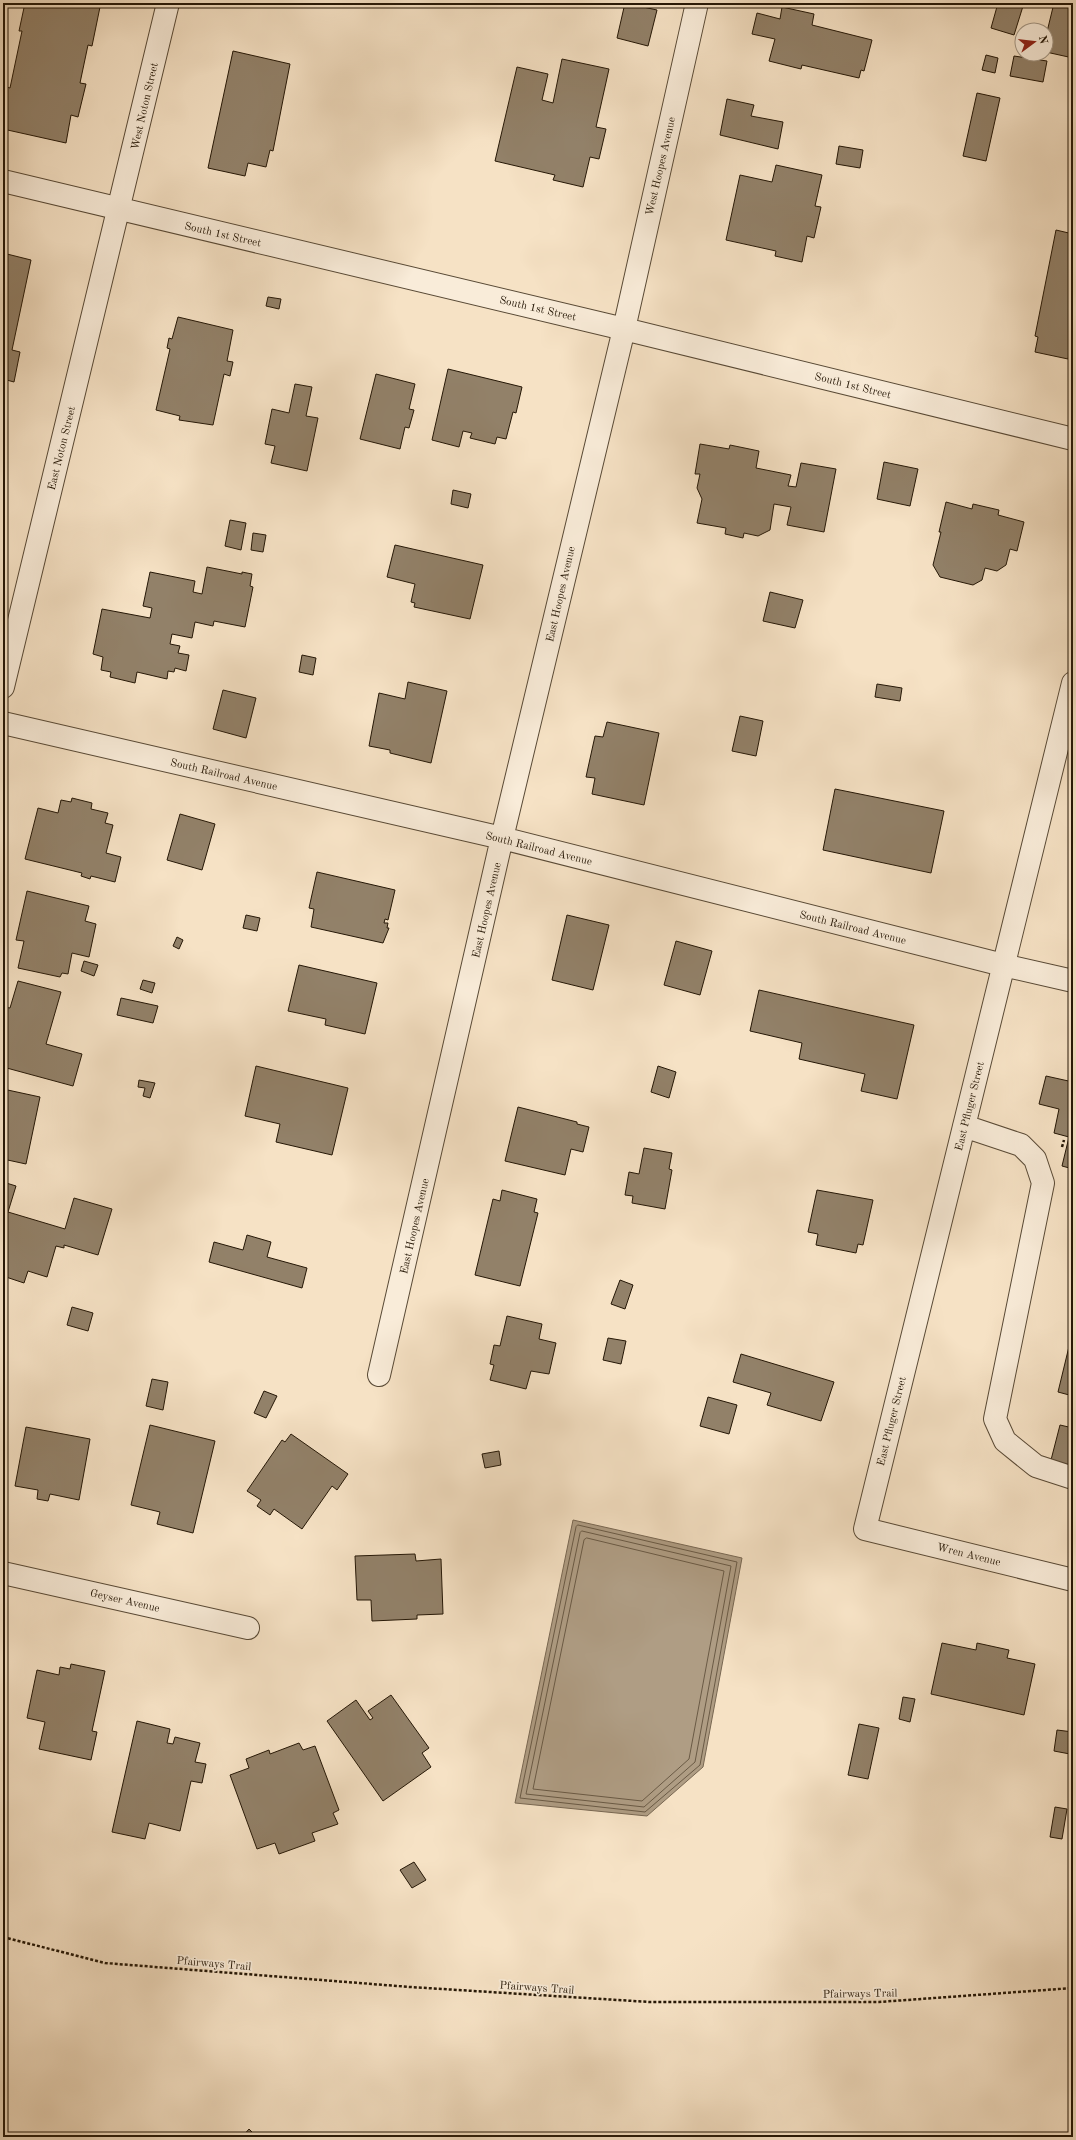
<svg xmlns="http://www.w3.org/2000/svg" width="1076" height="2140" font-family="'Old Standard TT',serif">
<rect width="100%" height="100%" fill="#f6e2c5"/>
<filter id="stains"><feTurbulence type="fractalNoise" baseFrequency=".005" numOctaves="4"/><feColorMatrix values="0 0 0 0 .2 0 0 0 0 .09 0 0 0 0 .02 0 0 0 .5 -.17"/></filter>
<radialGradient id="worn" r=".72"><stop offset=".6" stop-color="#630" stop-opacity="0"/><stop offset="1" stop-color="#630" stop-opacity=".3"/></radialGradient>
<path fill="#af9d84" stroke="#786752" d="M573,1520L742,1558L703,1767L647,1816L515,1803Z"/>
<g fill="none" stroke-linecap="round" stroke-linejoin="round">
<path stroke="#6a5a45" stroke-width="1" d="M578,1525L737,1562L700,1765L645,1812L520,1798L576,1527Z
M582,1531L731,1566L695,1762L644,1807L526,1794L580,1533Z
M587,1538L724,1571L689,1759L642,1801L533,1789L584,1540Z"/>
</g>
<path fill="#928169" stroke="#251706" d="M25,3H96V6L100,7L92,46L88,45L80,83L86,84L78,117L71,115L66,143L3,129V86L10,88L22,31H19Z
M625,3L657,10L648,46L617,38Z
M998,3H1024L1014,35L991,28Z
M1054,3H1073V58L1046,52V36Z
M782,7L814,14L812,25L872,40L864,71L861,70L859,78L802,65L801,69L769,61L775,39L752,34L757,13L780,19Z
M233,51L290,64L273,151L270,150L266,167L248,163L245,176L208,168Z
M986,55L998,58L995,73L982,70Z
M1014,56L1047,61L1043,82L1010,76Z
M562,59L609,69L596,127L606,129L599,159L590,157L583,187L553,180L555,175L495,161L517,67L548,74L542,100L553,103Z
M977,93L1000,98L986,161L963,156Z
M727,99L754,105L751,116L783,122L778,149L720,135Z
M839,146L863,150L860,168L836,164Z
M776,165L822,175L815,206L821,207L814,238L807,236L802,262L775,256L776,251L726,240L740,175L772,182Z
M1056,230L1073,234V346H1071L1068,359L1035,352L1038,337L1035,336Z
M3,252L7,253V254L31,260L12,350L20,352L14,382L3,379Z
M268,297L281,299L279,309L266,306Z
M178,317L233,330L227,361L233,362L230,376L224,374L213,425L179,420L180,416L156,410L170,349L167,348L169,338L172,339Z
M448,369L522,387L516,413L513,412L506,439L497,437L495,444L470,438L472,433L463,431L459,447L432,440Z
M376,374L415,384L409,409L414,410L409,428L405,427L400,449L360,439Z
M295,384L312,387L306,416L318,418L307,471L271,463L275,446L265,444L272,409L289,413Z
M700,444L729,449L730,445L759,451L756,468L791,475L788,486L796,487L801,463L836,469L824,532L787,525L791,507L774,504L770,530L758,536L744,533L743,538L725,534L726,528L697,523L702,499L697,488L700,474H695Z
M884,462L918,469L910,506L877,499Z
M453,490L471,494L468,508L451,504Z
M946,502L972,509L973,504L999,510L998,515L1024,522L1017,551L1010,549L1006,565L997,571L985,568L982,580L973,585L940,577L933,565L941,532H939Z
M230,520L246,523L241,550L225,546Z
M253,533L266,535L263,552L251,550Z
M395,545L483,565L470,619L414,607L415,603L411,602L415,584L387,577Z
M207,567L242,574V572L252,574L250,586L253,587L245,627L214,621L213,626L195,622L192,638L172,634L170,644L180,646L178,653L189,655L186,671L175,668L174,672L168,671L167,679L137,672L135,683L110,677L111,672L101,670L103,657L93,654L102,609L150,618L152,608L143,606L150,572L195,581L193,592L202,594Z
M770,592L803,600L795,628L763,621Z
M302,655L316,658L313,675L299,672Z
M408,682L447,691L431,763L390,753V750L369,746L379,693L405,699Z
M877,684L902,688L900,701L875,697Z
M223,690L256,698L246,738L213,729Z
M740,716L763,721L756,756L732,751Z
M607,722L659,733L644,805L592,794L595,778L586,777L595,736L603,737Z
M835,789L944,811L931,873L823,850Z
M72,798L92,803L91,809L108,813L105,823L113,825L106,853L121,857L115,882L91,876L90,879L81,876L82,873L25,859L38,808L58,813L61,800L71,802Z
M180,814L215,824L202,870L167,860Z
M317,872L395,890L388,920L385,919L384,923H388L387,928H389L383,943L311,927L314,909L309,908Z
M27,891L89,906L85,921L96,924L89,957L72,953L68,974L62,973L60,977L18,968L24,941L16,940Z
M246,915L260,918L257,931L243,928Z
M567,915L609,925L593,990L552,980Z
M177,937L183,940L179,949L173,946Z
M676,941L712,951L700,995L664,985Z
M84,961L98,965L94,976L81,971Z
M299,965L377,983L365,1034L325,1025L326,1019L288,1011Z
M143,980L155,983L152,993L140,989Z
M18,981L61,992L46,1044L82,1054L73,1086L3,1067V1007L10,1008Z
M759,990L914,1025L897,1099L861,1091L865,1074L799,1059L802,1043L750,1031Z
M121,998L158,1006L153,1023L117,1015Z
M256,1066L348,1088L332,1155L276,1142L280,1124L245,1116Z
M658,1066L676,1072L669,1098L651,1092Z
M1046,1076L1073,1082V1169L1062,1166L1069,1137L1054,1133L1059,1109L1039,1104Z
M139,1080L155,1083L150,1098L143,1096L145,1088L138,1087Z
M3,1089L40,1097L26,1164L3,1159Z
M518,1107L577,1122V1124L589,1127L583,1152L571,1149L565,1175L505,1161Z
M644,1148L672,1153L669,1169L672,1170L665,1209L632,1203L633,1196L625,1195L629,1172L639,1174Z
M3,1182L16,1186L8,1212L65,1229L74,1198L112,1209L98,1255L64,1245V1248L56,1246L47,1277L28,1271L24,1283L3,1276Z
M502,1190L537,1199L534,1212L538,1213L520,1286L475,1275L493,1199L500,1201Z
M817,1190L873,1200L863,1245L858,1244L856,1253L816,1245L818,1234L808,1232Z
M247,1235L271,1242L267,1257L307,1268L302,1288L209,1262L214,1242L243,1250Z
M620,1280L633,1285L625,1309L611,1304Z
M72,1307L93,1313L88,1331L67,1325Z
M507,1316L542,1324L539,1339L556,1343L549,1374L531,1371L526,1389L490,1380L494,1365L490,1364L494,1345L500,1346Z
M1073,1330V1396L1058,1392Z
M608,1338L626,1341L621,1364L603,1360Z
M741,1354L834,1382L821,1421L767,1405L771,1393L733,1382Z
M152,1379L168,1382L163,1410L146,1406Z
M264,1391L277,1396L266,1418L254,1413Z
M708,1397L737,1405L729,1434L700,1426Z
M150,1425L215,1441L193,1533L157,1524L160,1512L131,1505Z
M1060,1425L1073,1428V1466L1051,1460Z
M26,1427L90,1439L79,1500L50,1494L48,1501L37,1499L38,1490L15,1486Z
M291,1434L348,1474L337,1490L332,1486L302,1529L274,1509L270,1515L257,1506L261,1500L247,1491L282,1440L285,1442Z
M499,1451L501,1465L485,1468L482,1454Z
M415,1554L416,1561L441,1559L443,1614L417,1615V1619L372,1621L371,1600H357L355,1556Z
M942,1643L976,1650L977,1643L1009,1650L1007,1658L1035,1664L1024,1715L931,1694Z
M71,1664L105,1671L92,1731L97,1732L91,1760L39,1749L45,1722L27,1718L37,1670L59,1675L60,1667L70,1669Z
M391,1695L429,1748L422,1753L431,1767L383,1801L327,1721L356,1700L370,1720L373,1718L368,1711Z
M903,1697L915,1699L910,1722L899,1719Z
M137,1721L170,1729L167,1743L173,1744L175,1737L200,1743L195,1762L206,1764L202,1783L191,1781L180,1831L149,1823L145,1839L112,1832Z
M859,1724L879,1728L868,1779L848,1775Z
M1057,1730L1073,1732L1070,1754L1054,1751Z
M299,1743L303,1750L315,1746L339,1810L333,1813L338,1824L312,1833L315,1841L279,1854L275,1843L257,1849L230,1775L249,1768L246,1759L269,1750L270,1754Z
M1055,1807L1067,1809L1062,1839L1050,1837Z
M414,1862L426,1880L412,1888L400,1870Z
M249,2129L257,2137H242Z"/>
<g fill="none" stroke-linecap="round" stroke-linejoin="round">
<defs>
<path id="minor" d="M3,181L624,329L1073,439
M1073,683L865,1529L1073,1580
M3,687L168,3
M3,723L502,838L1003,965L1073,981
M964,1126L1021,1145L1035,1159L1043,1183L995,1419L1005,1441L1036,1466L1073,1478
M379,1375L502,838L624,329L697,3
M3,1573L248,1628"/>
</defs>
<use href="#minor" stroke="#594a36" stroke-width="24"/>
<path stroke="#251706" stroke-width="2.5" stroke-dasharray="3 2" stroke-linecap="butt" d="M1062,1147L1064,1140
M3,1937L105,1963L410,1987L650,2002H879L1073,1988"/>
<use href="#minor" stroke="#f9ecd9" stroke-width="22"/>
</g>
<g text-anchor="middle" stroke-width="3.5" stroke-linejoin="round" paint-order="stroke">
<g font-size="11" fill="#251706" stroke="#f9ecd9">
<text transform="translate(144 106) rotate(-77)" y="4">West Noton Street</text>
<text transform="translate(660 166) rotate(-77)" y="4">West Hoopes Avenue</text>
<text transform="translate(223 234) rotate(13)" y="4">South 1st Street</text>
<text transform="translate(538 308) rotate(13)" y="4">South 1st Street</text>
<text transform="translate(853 385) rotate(14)" y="4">South 1st Street</text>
<text transform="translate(61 448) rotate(-76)" y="4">East Noton Street</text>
<text transform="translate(560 594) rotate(-77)" y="4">East Hoopes Avenue</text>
<text transform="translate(224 774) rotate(13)" y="4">South Railroad Avenue</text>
<text transform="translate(539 848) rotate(14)" y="4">South Railroad Avenue</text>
<text transform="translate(486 910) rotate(-77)" y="4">East Hoopes Avenue</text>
<text transform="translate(853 927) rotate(14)" y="4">South Railroad Avenue</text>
<text transform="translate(969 1106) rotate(-76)" y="4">East Pfluger Street</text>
<text transform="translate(414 1226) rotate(-77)" y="4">East Hoopes Avenue</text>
<text transform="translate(891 1421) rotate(-76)" y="4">East Pfluger Street</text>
<text transform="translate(969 1554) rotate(14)" y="4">Wren Avenue</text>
<text transform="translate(125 1600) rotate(13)" y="4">Geyser Avenue</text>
<text transform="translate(214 1963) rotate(5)" y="4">Pfairways Trail</text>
<text transform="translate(537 1987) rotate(4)" y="4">Pfairways Trail</text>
<text transform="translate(860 1993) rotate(-1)" y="4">Pfairways Trail</text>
</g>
</g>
<rect width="1076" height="2140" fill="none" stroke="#f6e2c5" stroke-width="16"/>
<rect x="4" y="4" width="1068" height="2132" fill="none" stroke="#251706" stroke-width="2"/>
<rect x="8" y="8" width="1060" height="2124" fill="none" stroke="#251706"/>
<g transform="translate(1034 42) rotate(75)"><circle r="19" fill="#f9ecd9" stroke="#a49785"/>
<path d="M0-3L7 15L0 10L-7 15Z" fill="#8f2418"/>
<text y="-6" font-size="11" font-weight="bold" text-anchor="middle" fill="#251706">N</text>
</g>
<rect width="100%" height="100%" filter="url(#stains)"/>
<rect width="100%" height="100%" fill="url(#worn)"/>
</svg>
